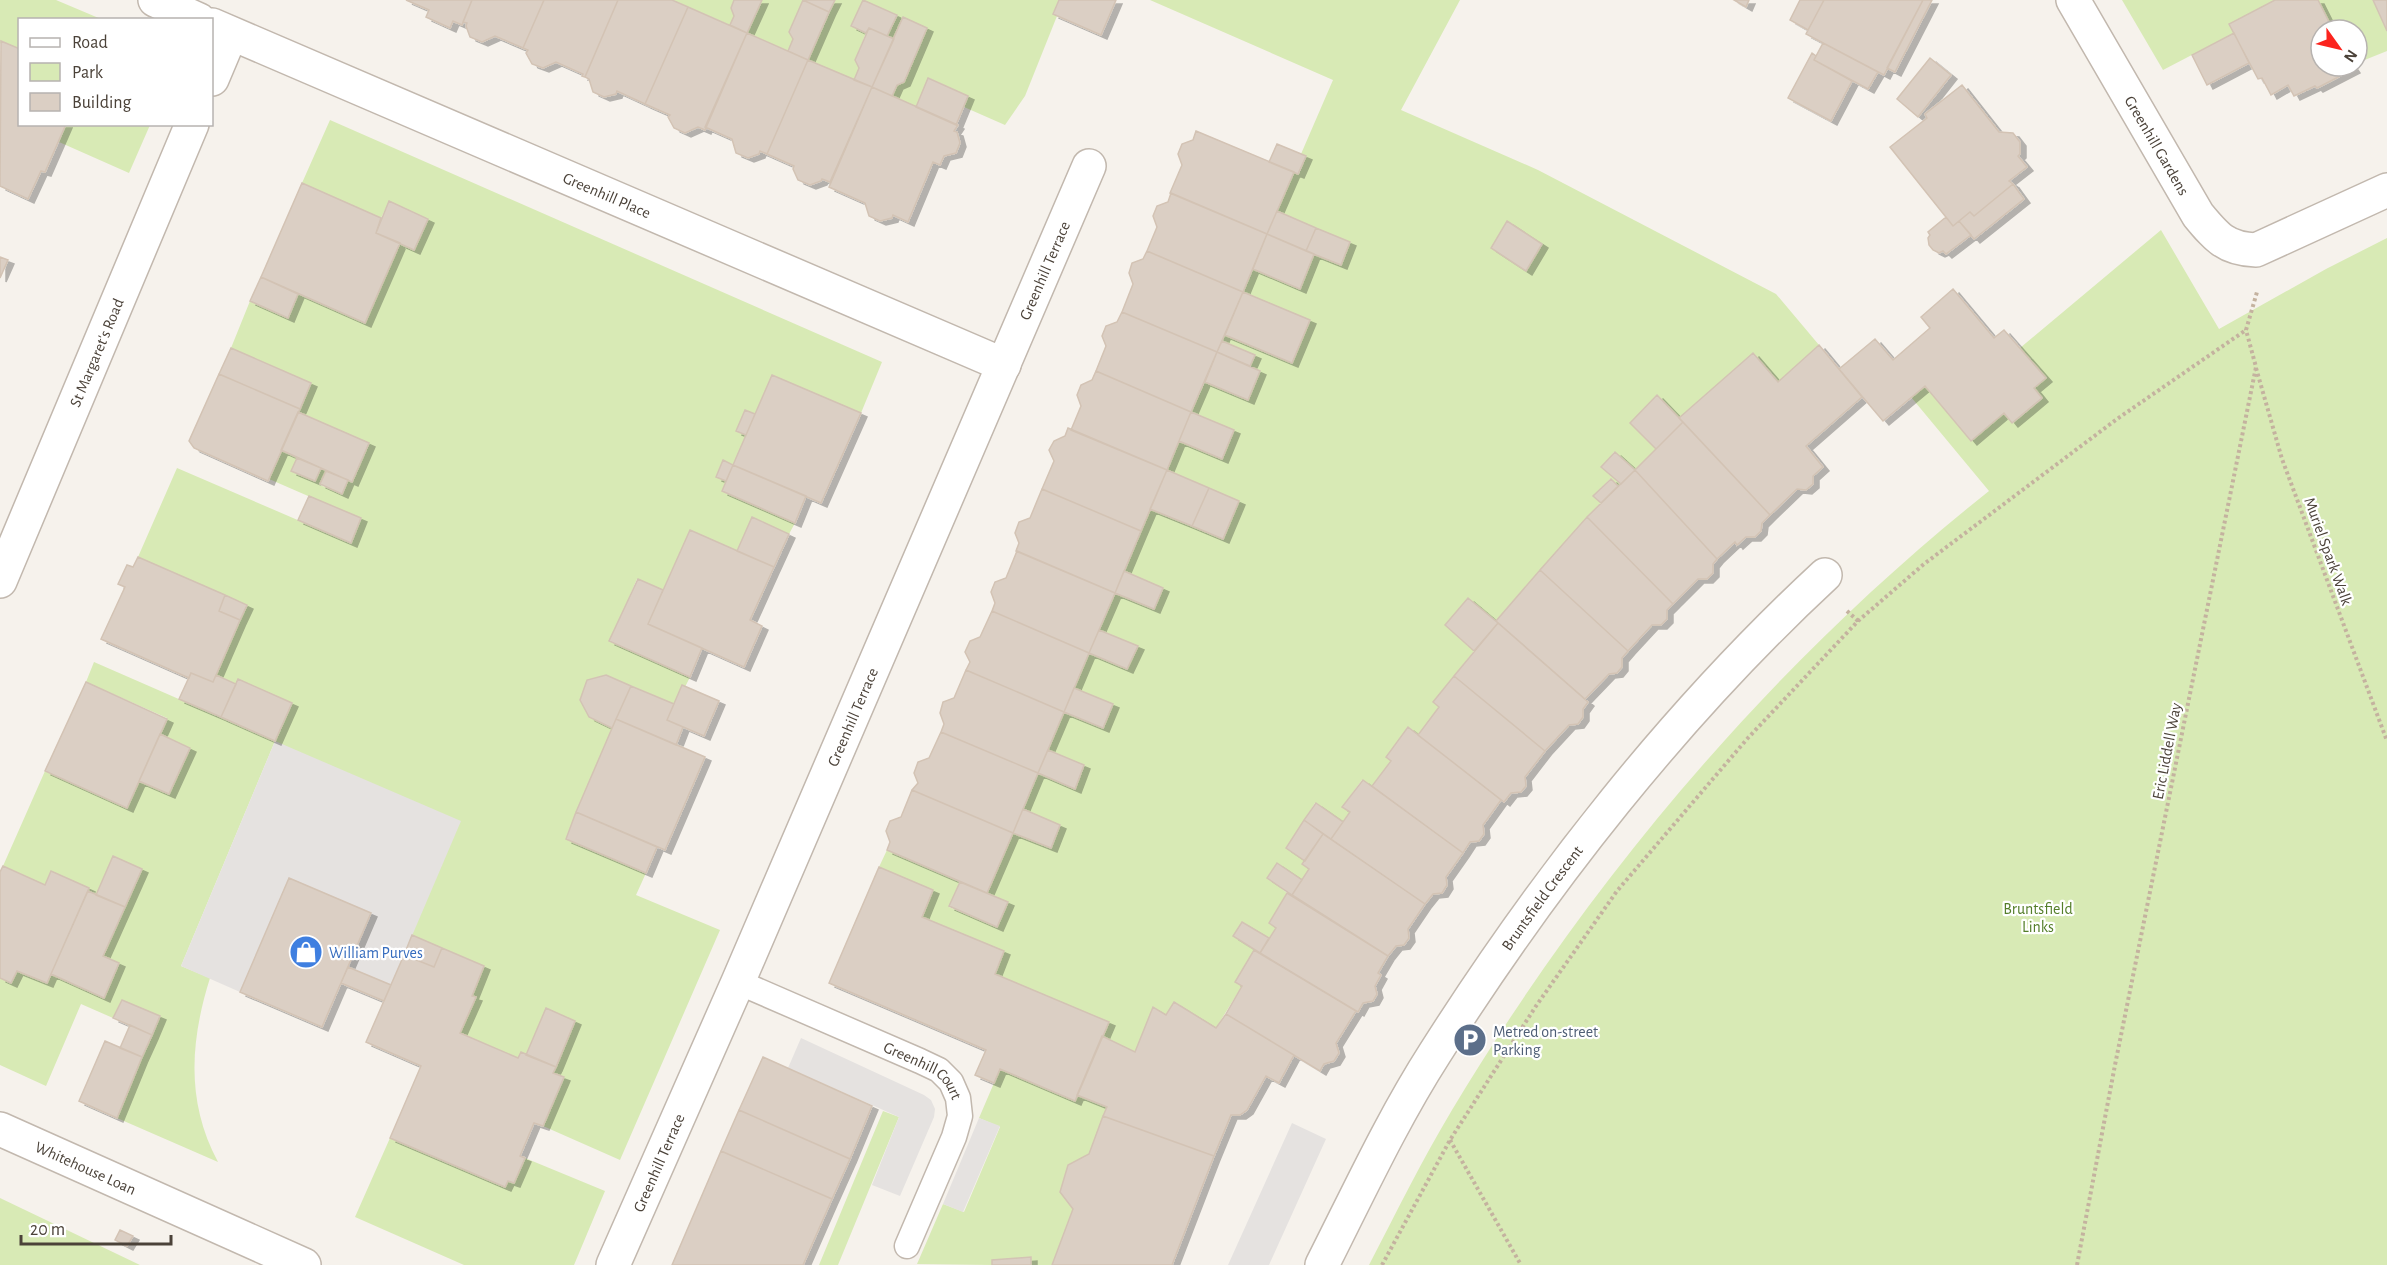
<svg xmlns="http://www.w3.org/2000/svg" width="2387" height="1265" font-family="'Alegreya Sans',sans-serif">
<defs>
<filter id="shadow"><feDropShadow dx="6" dy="4" stdDeviation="0" flood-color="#0004"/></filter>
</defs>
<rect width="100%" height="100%" fill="#f6f2ec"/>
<path fill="#d8eab5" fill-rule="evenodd" d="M0,0H56L101,19L20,20L19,49L2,41L0,44Z
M672,0H734L731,8L734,16L730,25Z
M762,0H803L789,32L793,39L788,51L747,33Z
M835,0H863L851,26L866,33L855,60L859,68L854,80L808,60Z
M863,0H1059L1053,13L1057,16L1025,96L1005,125L964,107L968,96L929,78L916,107L892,96L894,39L887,36L896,15Z
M1150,0H1460L1401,110L1538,170L1776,294L1819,345L1778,382L1679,418L1657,395L1630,423L1656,449L1635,470L1614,452L1602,467L1621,484L1618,486L1610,479L1593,496L1601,503L1496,621L1468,598L1445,625L1474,651L1433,702L1439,707L1418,735L1408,727L1386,757L1391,761L1372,786L1362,780L1342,807L1350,812L1343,822L1315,803L1286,848L1305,861L1303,865L1309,869L1302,880L1277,863L1268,878L1287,893L1269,923L1276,928L1269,938L1242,922L1233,936L1254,950L1235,982L1242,986L1216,1028L1175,1002L1166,1015L1153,1007L1135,1052L1102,1036L995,974L1004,951L922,917L933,890L879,867L887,850L960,882L949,907L997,927L1008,902L987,893L1013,833L1050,848L1060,826L1023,809L1038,773L1074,789L1084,766L1048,750L1064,712L1102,728L1112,705L1074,688L1089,653L1127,669L1137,647L1099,630L1115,593L1153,609L1163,588L1124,571L1150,509L1223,539L1239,501L1167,470L1179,441L1222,459L1234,430L1191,412L1205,382L1248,400L1260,371L1250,366L1254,355L1222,341L1225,335L1292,363L1310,321L1243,292L1253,269L1299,289L1314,254L1340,265L1350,243L1277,211L1294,172L1299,174L1306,156L1301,154L1333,80ZM1507,221L1541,244L1526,271L1492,248Z
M2122,0H2275L2234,33L2163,70Z
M2318,0H2373L2387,31V51L2357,63V30H2333Z
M330,120L882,362L861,413L772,375L755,414L745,410L737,431L746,435L733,465L723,461L716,477L726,481L722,491L795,523L789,534L752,518L737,551L690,530L663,590L637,579L610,641L690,677L685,687L682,686L674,704L606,675L587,680L580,700L589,717L612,728L566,839L646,873L636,895L720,930L620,1160L543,1126L564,1078L553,1073L575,1021L546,1008L526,1055L521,1052L518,1058L460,1033L475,998L472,996L484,966L412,935L275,741L181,966L210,978C190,1042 186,1102 218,1162L117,1118L159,1016L122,1000L113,1018L81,1004L46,1086L0,1065V978L11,983L17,971L46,983L51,974L104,998L119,964L103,956L142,869L113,856L96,895L88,891L89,888L51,871L45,885L3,866L45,771L127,808L139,781L169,794L190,749L160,734L167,718L86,682L94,662L275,741L292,704L238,680L236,684L216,675L247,605L138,557L177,468L351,543L361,519L269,479L281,450L297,458L292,471L315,481L321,468L326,471L320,485L342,494L348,480L298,412L311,383L231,348L250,301L288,318L298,294L365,323L400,243L414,249L428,219L389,202L381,218L302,183Z
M66,125V124L150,125L129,173L59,142Z
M2161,230L2219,329L2326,269L2387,238V1265H1369C1396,1213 1422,1160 1452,1110C1593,875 1775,661 1989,491L1911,397L1925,386L1971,441L2004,413L2013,423L2042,399L2034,388L2045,378L2020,348Z
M1000,1069L1075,1101L1077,1095L1107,1107L1089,1154L1068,1165L1060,1192L1073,1209L1052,1265H1031V1258L992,1260V1265L917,1264L943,1204L964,1212L1000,1127L979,1118Z
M883,1111L899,1117L838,1265H819Z
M390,1138L505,1187L508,1181L514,1183L525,1158L605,1191L574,1265H464L355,1217Z
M0,1198L140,1265H0Z"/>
<path fill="#e5e2e0" d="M275,741L461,821L391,985L348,967L371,913L289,878L240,992L181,966Z
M801,1038L924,1095L931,1100L935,1109L934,1117L900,1196L872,1185L899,1117L788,1068Z
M979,1118L1000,1126L963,1212L943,1204Z
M1292,1123L1326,1139L1269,1265H1228Z"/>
<path fill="#dbcfc4" stroke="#d3c3b4" stroke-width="1.5" filter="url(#shadow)" d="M406,0H472L462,25L453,21L450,28L426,17L429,10Z
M472,0H544L523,48L495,36L482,42L470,37L466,26L467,23L463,22Z
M544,0H618L585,77L582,76L583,74L556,62L543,68L532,64L526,53L528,50L523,48Z
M618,0H672L688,7L645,104L617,91L616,94L604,97L593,92L589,79L585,77Z
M734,0H762L747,33L730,25L734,16L731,8Z
M803,0L829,12L808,60L788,51L793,39L789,32Z
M803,0H835L829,12Z
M863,0L897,15L887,36L869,28L866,33L851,26Z
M1059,0H1116L1101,35L1053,14Z
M1734,0H1749L1746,7Z
M1800,0H1824L1808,30L1790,20Z
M1824,0H1923L1884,75L1806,34Z
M1923,0H1932L1895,72L1887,68Z
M2275,0H2318L2333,30H2321V66H2352L2354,69L2317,88L2315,86L2294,96L2288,85L2271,95L2262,78L2258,79L2229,24Z
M2373,0H2387V31Z
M688,7L747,33L705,130L698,127L685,133L674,128L668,117L670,115L645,104Z
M903,17L927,28L904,82L897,85L892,96L872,87Z
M869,28L894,39L872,87L854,80L859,68L855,60Z
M747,33L808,60L767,154L760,151L759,154L748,158L736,153L732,139L705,127Z
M2234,33L2249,63L2207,85L2192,55Z
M1,41L20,49V124H66L45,172L41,171L28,199L0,186Z
M1823,43L1878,72L1868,89L1814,60Z
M1812,53L1816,56L1814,60L1852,81L1831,121L1788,98Z
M1930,58L1951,75L1918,117L1897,99Z
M808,60L872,87L830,182L822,179L821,181L810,185L798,180L793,169L794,166L767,154Z
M928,78L968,96L956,125L916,107Z
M1962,85L1999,132L2013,133L2020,142V154L2018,156L2027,167L2009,181L2013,184L1974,216L1970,212L1953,226L1890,147L1927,118L1925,114Z
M872,87L958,125L954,131L957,132L960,143L956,153L944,156L940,165L933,162L908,222L893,215L892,218L880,221L869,216L865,203L829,187Z
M1196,131L1294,172L1267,234L1170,193L1182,165L1178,154L1182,144L1193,140Z
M1277,144L1306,156L1298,174L1269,162Z
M302,183L381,218L376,233L400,243L365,323L261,277Z
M2013,184L2024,199L1974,239L1959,221L1970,212L1974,216Z
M1171,193L1267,234L1243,292L1147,251L1157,227L1153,216L1157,206L1168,202Z
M389,201L428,219L414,250L376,233Z
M1277,211L1316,228L1306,251L1267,234Z
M1946,217L1953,226L1959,221L1971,235L1946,254L1943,251L1939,253L1933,250L1929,245L1928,238L1930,235L1928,232Z
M1507,221L1542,244L1526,271L1491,248Z
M1316,228L1350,242L1341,265L1306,251Z
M1267,234L1314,254L1300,289L1253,269Z
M1147,251L1243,292L1217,352L1122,312L1133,284L1129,273L1132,263L1143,259Z
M0,257L8,260L0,278Z
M261,277L298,294L288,318L250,301Z
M1953,289L1994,338L2004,330L2046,378L2034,388L2042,398L2012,423L2004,413L1971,441L1925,386L1883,421L1839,369L1875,339L1893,360L1930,328L1921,317Z
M1243,292L1310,320L1292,363L1225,335Z
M1122,312L1217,352L1191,412L1096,371L1106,346L1102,336L1106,326L1117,322Z
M1222,341L1255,355L1250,366L1217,352Z
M1819,345L1862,397L1806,446L1823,467L1813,476V484L1806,490L1797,489L1770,515L1679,418L1753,353L1778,382Z
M231,348L311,383L300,409L219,374Z
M1217,352L1260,371L1248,400L1205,382Z
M1096,371L1191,412L1167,470L1071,430L1081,406L1077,395L1081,385L1092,380Z
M219,374L300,409L268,481L194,448L189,441Z
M772,375L861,413L821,503L733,465Z
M1657,395L1683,422L1656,449L1630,423Z
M745,410L755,414L746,435L736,431Z
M298,412L369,443L352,482L281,450Z
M1191,412L1234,430L1222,459L1179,441Z
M1683,422L1770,515L1762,523L1761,531L1755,537H1746L1737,545L1735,542L1717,559L1635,470Z
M1068,428L1167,470L1141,531L1042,489L1054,461L1049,450L1054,441L1065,436Z
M1615,452L1635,470L1621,484L1601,467Z
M297,458L321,468L315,481L291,471Z
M723,460L733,465L726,481L716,477Z
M733,465L806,496L795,523L722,491Z
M1167,470L1209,488L1192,526L1150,509Z
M1635,470L1717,559L1713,564V573L1707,579H1698L1673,604L1587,517Z
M326,471L348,480L342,494L320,484Z
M1611,479L1618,486L1601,503L1593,496Z
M1209,488L1239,501L1223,539L1192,526Z
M1042,489L1141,531L1115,593L1016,551L1019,543L1015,533L1019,522L1030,518Z
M309,496L361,518L351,543L298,520Z
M752,517L789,534L774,567L737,551Z
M1587,517L1673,604L1667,610V619L1661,625H1652L1628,651L1540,570Z
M690,530L774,567L750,620L762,626L744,667L648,624Z
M1017,551L1115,593L1089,653L992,611L995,603L991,592L995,582L1006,578Z
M138,557L225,595L219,611L240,620L213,682L191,673L189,678L101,639L125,587L118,584L127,565L133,567Z
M1540,570L1628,651L1622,658V667L1617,673L1609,674L1585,699L1496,621Z
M1124,571L1163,588L1154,609L1115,593Z
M638,579L663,590L648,624L702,648L690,677L609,641Z
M225,595L247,605L240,620L219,611Z
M1468,598L1498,623L1474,651L1445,625Z
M992,611L1089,653L1064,712L966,670L970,662L965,652L970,641L980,637Z
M1498,623L1588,702L1583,709V717L1578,724L1569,725L1545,751L1454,676Z
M1099,630L1138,646L1127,669L1089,653Z
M966,670L1064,712L1038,773L941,732L944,724L940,713L943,702L954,698Z
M191,673L213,682L216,675L236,684L221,717L179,699Z
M606,675L631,686L612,728L589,717L580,700L587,680Z
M1454,676L1545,751L1525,777L1526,786L1521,792L1511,793L1504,802L1418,735L1439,707L1433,702Z
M238,679L292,703L275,741L221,717Z
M86,682L167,719L127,808L45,771Z
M682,685L719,701L704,736L667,720Z
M631,686L674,704L667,720L683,727L676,745L616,719Z
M1074,688L1113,704L1103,728L1064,712Z
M616,719L705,757L665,850L576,812Z
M1408,727L1501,800L1483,825L1484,834L1479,841L1470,842L1463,853L1372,786L1391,761L1386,757Z
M941,732L1038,773L1013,833L912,790L918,783L914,773L918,762L929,758Z
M160,734L190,748L169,794L139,781Z
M1048,750L1084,765L1075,789L1038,773Z
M1363,780L1463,853L1446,877L1447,885L1442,893L1433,894L1425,904L1331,839L1350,812L1342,807Z
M912,790L1013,833L987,893L887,850L890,842L886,831L890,821L901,817Z
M1316,803L1343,822L1331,839L1304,820Z
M1023,809L1060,825L1051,848L1013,833Z
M576,812L657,847L646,873L566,839Z
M1304,820L1323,834L1305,861L1286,848Z
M1323,834L1425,904L1408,929L1409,938L1404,945L1396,946L1388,956L1292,895L1309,869L1302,864Z
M113,856L142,869L125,907L96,895Z
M1277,863L1302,880L1292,895L1267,878Z
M3,866L45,885L51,871L89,888L47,983L17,971L11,983L0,978V872Z
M879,867L933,890L922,917L1004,951L995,974L1109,1022L1075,1101L1000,1069L994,1083L975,1075L986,1050L829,983Z
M289,878L371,913L322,1027L240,992Z
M960,882L1008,902L997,927L949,906Z
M88,891L125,907L103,956L119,963L104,998L51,974Z
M1287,893L1388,956L1378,973L1381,975L1375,986L1377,994L1373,1001L1363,1003L1358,1012L1260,953L1276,928L1269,923Z
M1242,922L1269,938L1260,953L1233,936Z
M412,935L442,948L434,967L404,955Z
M442,948L484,966L472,996L476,997L460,1033L518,1058L521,1052L556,1067L553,1073L564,1077L543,1126L534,1123L520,1156L525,1158L514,1183L508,1181L505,1187L390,1138L421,1066L366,1042L404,955L434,967Z
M1254,950L1356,1011L1336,1043L1339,1053L1334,1061L1324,1064L1320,1071L1226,1014L1242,986L1235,982Z
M348,967L391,985L384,1001L341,983Z
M122,1000L160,1016L152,1035L113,1018Z
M1174,1002L1216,1028L1226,1014L1294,1055L1279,1083L1266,1076L1247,1110L1240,1115H1231L1214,1156L1103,1116L1107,1107L1077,1095L1102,1036L1135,1052L1153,1007L1166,1015Z
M546,1008L575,1021L556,1067L526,1055Z
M130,1025L152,1035L142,1057L120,1048Z
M105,1041L142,1057L117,1118L79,1101Z
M763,1057L872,1106L850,1159L739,1110Z
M739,1110L850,1159L832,1199L721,1151Z
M1103,1116L1214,1156L1172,1265H1052L1073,1209L1060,1192L1068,1165L1089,1154Z
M721,1151L832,1199L803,1265H672Z
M120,1230L133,1236L127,1246L115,1240Z
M1031,1257V1265H992V1260Z"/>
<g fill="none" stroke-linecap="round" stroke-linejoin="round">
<defs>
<g id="service">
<path id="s1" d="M738,982L920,1061L939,1070L951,1082L958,1098L960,1116L954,1137L907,1246"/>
</g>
<g id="minor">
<path d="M155,0L199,20"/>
<path id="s2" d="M2073,0L2198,215C2216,237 2226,249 2256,250L2387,190"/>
<path id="s3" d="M212,25L1004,365"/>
<path d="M212,79L231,34"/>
<path id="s4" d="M0,581L192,124"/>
<path id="s5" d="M0,1129L304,1265"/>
<path id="s6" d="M613,1265L738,982L1089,166"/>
<path id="s7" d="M1322,1265C1358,1194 1392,1120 1435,1053C1544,881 1676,713 1825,575"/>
</g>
</defs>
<use href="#service" stroke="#c2b8ae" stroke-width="27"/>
<use href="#minor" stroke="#c2b8ae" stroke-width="36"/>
<path stroke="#c4b29f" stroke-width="4" stroke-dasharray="3 3" stroke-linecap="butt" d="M2256,368L2282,459L2387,741
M1847,611L1858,621
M1450,1140L1521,1265
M1382,1265L1450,1140L1536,1006L1617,891L1747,739L1858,621L1924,564L2117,419L2246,330
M2077,1265L2115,1065L2256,367L2246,330L2257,292"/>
<use href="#service" stroke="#fff" stroke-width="24"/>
<use href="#minor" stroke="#fff" stroke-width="33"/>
</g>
<defs>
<symbol id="shop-disc" viewBox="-11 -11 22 22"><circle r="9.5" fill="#3f7fe0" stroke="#fff"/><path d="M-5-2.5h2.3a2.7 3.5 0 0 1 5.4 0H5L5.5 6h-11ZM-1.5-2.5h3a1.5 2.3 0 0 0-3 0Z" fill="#fff"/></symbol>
<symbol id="parking-disc" viewBox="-11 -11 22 22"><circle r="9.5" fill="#5c6f8a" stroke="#fff"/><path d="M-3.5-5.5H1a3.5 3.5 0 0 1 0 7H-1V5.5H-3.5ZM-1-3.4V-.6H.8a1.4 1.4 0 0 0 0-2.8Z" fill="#fff"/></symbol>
</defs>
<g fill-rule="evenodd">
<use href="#shop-disc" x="287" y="933" width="38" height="38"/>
<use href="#parking-disc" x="1451" y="1021" width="38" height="38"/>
</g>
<g text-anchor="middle" stroke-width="4.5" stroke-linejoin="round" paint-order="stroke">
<g font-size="16" fill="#4b4239" stroke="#fff">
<text dy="6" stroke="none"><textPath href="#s2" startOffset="168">Greenhill Gardens</textPath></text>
<text dy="6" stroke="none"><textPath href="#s3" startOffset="430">Greenhill Place</textPath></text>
<text dy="6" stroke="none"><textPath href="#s6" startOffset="1084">Greenhill Terrace</textPath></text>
<text dy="6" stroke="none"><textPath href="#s4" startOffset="248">St Margaret's Road</textPath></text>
<text transform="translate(2329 551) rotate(70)" y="6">Muriel Spark Walk</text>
<text dy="6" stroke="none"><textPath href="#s6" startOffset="598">Greenhill Terrace</textPath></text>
<text transform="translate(2166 751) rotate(-79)" y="6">Eric Liddell Way</text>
<text dy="6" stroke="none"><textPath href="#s7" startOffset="429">Bruntsfield Crescent</textPath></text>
<text dy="6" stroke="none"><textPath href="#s1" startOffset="207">Greenhill Court</textPath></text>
<text dy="6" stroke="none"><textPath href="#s6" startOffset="112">Greenhill Terrace</textPath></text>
<text dy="6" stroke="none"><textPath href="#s5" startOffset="94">Whitehouse Loan</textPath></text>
</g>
<g font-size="16" fill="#547e2a" stroke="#fff">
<text x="2038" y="914">Bruntsfield<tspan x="2038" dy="18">Links</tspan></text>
</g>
<g font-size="16" fill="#366cbe" stroke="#fff" text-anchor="start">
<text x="329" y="958">William Purves</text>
</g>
<g font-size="16" fill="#4e5e75" stroke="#fff" text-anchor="start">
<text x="1493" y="1037">Metred on-street<tspan x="1493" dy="18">Parking</tspan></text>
</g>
</g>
<rect x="18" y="18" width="195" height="108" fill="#ffffff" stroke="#b7b3b0" stroke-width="1.5"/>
<rect x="30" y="38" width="30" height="9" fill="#ffffff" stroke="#b7b3b0" stroke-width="1.5"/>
<text x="72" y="48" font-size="18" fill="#4b4239">Road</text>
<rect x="30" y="63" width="30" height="18" fill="#d8eab5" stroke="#b7b3b0" stroke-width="1.5"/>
<text x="72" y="78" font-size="18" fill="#4b4239">Park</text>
<rect x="30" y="93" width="30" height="18" fill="#dbcfc4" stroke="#b7b3b0" stroke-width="1.5"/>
<text x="72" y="108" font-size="18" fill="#4b4239">Building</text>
<g transform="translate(2339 48) rotate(124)"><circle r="28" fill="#ffffff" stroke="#b7b3b0" stroke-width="1.5"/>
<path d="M0-4.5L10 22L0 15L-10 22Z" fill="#fb241e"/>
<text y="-9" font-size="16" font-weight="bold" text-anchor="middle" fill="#4b4239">N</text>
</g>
<path d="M21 1235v9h150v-9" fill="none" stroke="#4b4239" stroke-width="3"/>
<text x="30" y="1235" font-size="18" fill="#4b4239" stroke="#ffffff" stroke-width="4.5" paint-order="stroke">20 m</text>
</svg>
